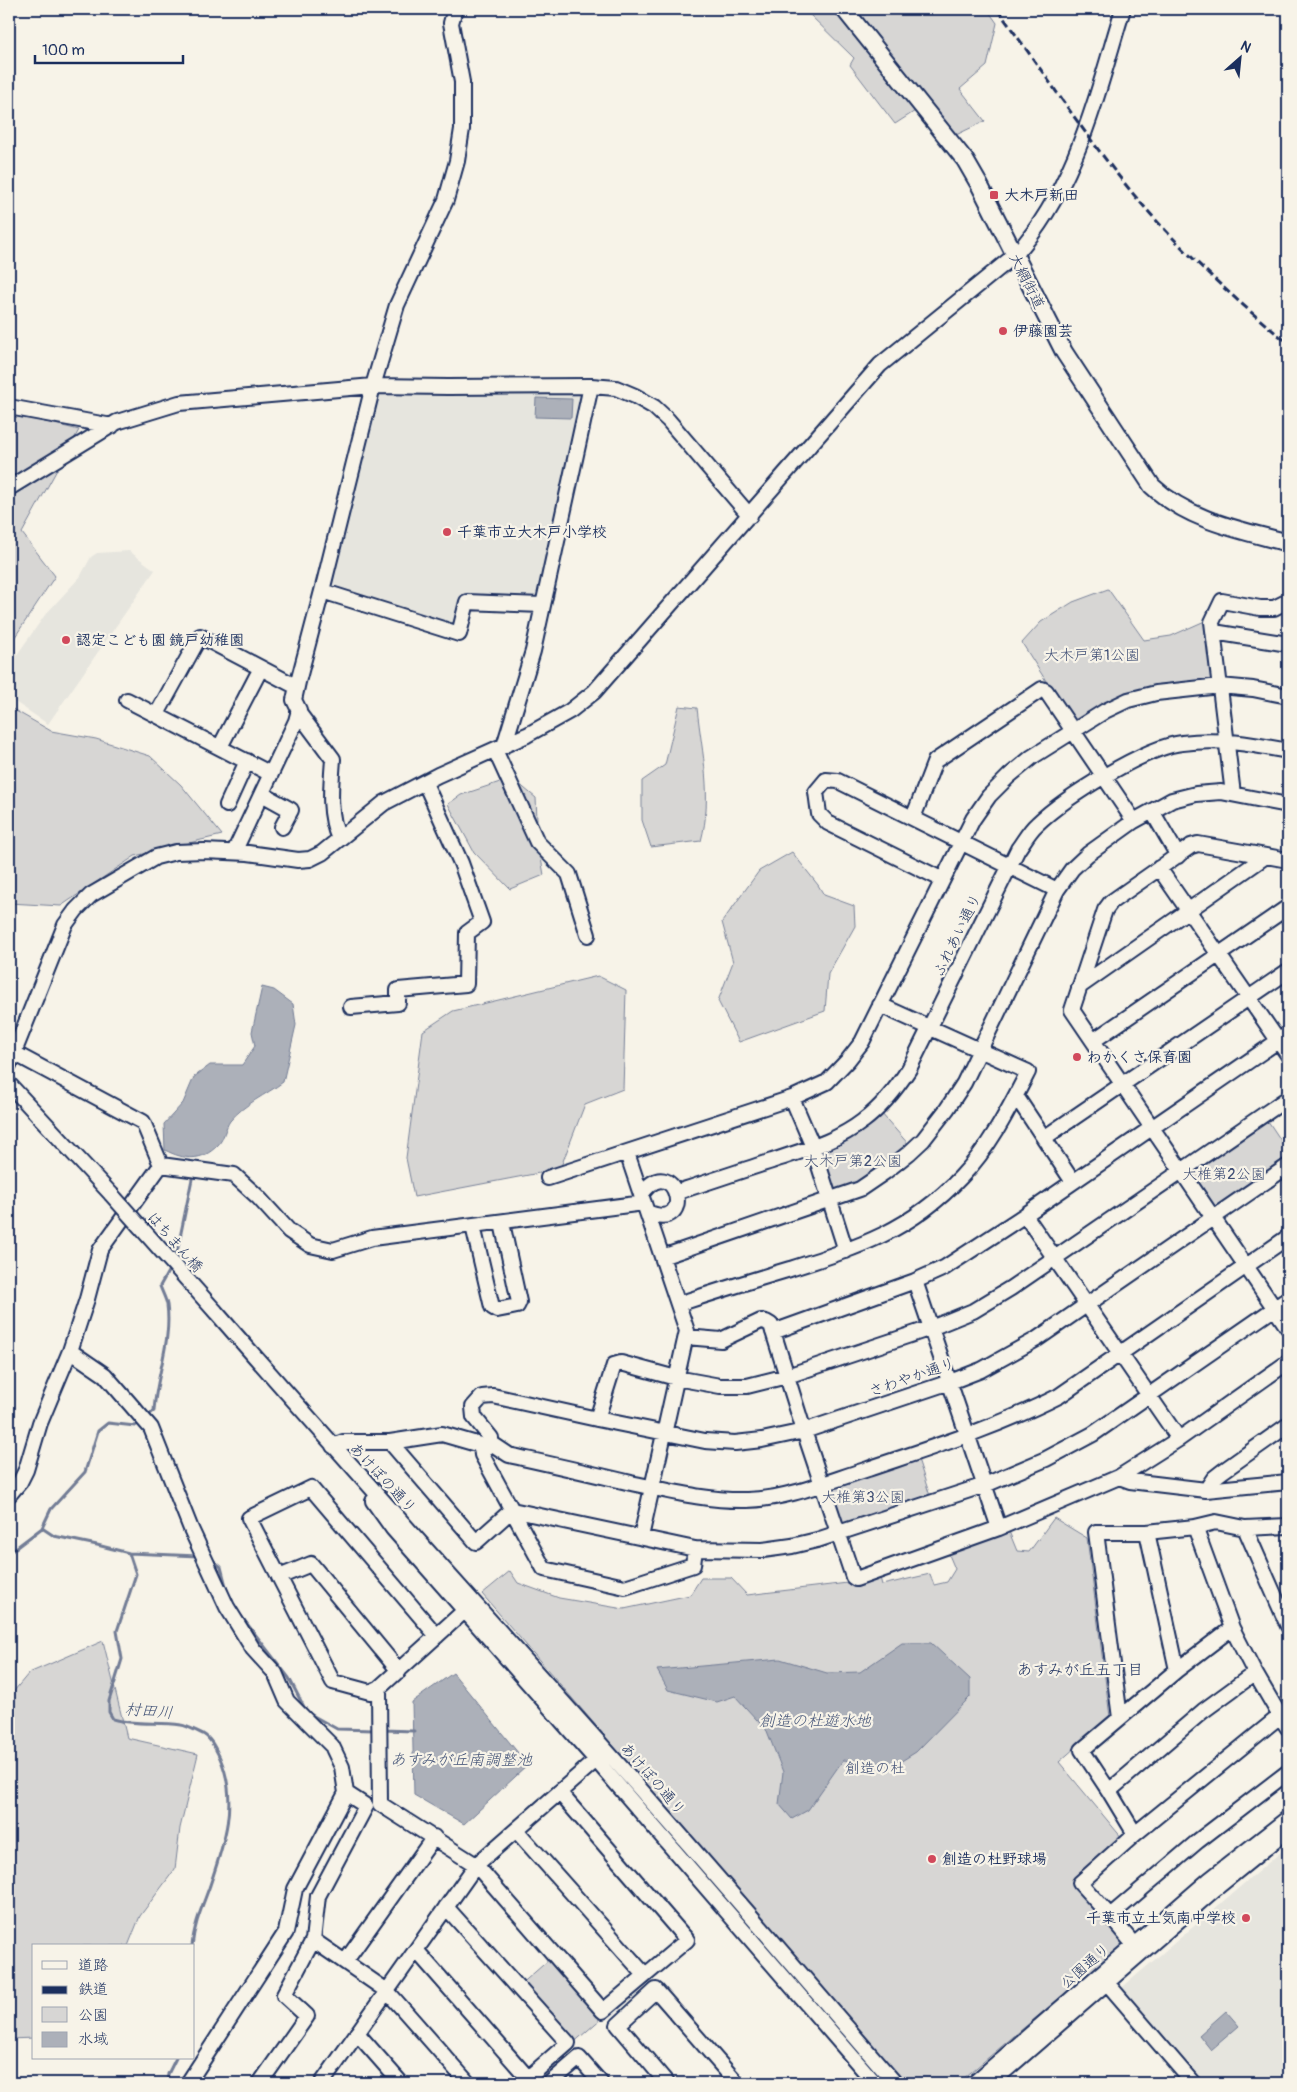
<svg xmlns="http://www.w3.org/2000/svg" width="1297" height="2092" font-family="Pangolin,'Klee One',sans-serif">
<rect width="100%" height="100%" fill="#f7f3e8"/>
<filter id="ink" filterUnits="userSpaceOnUse"><feTurbulence type="fractalNoise" baseFrequency=".02" numOctaves="2"/><feDisplacementMap in="SourceGraphic" scale="10" xChannelSelector="R" yChannelSelector="G"/><feConvolveMatrix kernelMatrix="1 2 1 2 8 2 1 2 1" color-interpolation-filters="sRGB"/></filter>
<g filter="url(#ink)">
<path fill="#e6e5de" d="M579,391L584,395L541,594L535,601L463,597L457,625L450,627L333,587L329,581L375,396L380,392Z
M129,551L155,570L48,724L9,698V666L45,615L80,577L91,557L97,553Z
M1288,1846V2083H1198L1118,1991Z"/>
<path fill="#d7d6d4" stroke="#798299" d="M804,9H890L896,10L898,9H987L997,23L987,66L960,89L985,121L956,135L926,104L895,124L850,65L854,58Z
M9,413L79,430L22,533L55,576L9,646Z
M1108,589L1144,640L1171,636L1207,620L1213,679L1210,683L1184,684L1076,723L1072,722L1022,643L1041,622L1073,602Z
M679,706L697,708C702,754 713,796 701,841L651,847L642,820V781L665,765Z
M9,707L51,731L96,739L150,756L181,785L222,835L135,856L61,906L9,903Z
M512,778L536,798L538,841L544,875L510,889L474,852L448,804L461,795Z
M792,852L818,885L824,895L854,906L855,926L828,974L825,1011L739,1042L718,1001L733,962L722,922L759,871Z
M598,976L626,990L623,1089L585,1104L560,1169L414,1197L406,1158L423,1031L453,1011Z
M881,1113L910,1146L875,1175L834,1193L819,1150Z
M1266,1118L1288,1151V1156L1216,1207L1209,1204L1190,1171Z
M917,1456L931,1499L845,1527L838,1523L829,1484Z
M1054,1518L1087,1538L1110,1717L1059,1762L1122,1838L1072,1882L1124,1944L958,2083H905L482,1594L510,1571L518,1583L559,1598L624,1609L690,1595L701,1578H731L747,1595L856,1582L879,1574L882,1585L930,1574L934,1585L947,1582L955,1569L947,1550L1008,1529L1017,1551L1029,1552Z
M103,1641L127,1738L198,1754L180,1828L175,1869L140,1916L128,1946H34V2038L9,2039V1697L29,1673Z
M551,1958L603,2017L571,2045L519,1986Z"/>
<path fill="#acb0b9" stroke="#727c95" d="M536,398L572,399L571,418L535,417Z
M262,987L274,990L293,1004L296,1025L283,1082C266,1095 244,1104 230,1121C225,1128 224,1139 218,1145C202,1162 184,1160 165,1150L164,1124L183,1103L194,1077L210,1065H242L255,1046L252,1032Z
M902,1643H931L970,1679V1697L916,1752L895,1765L843,1760L808,1810L792,1819L779,1804L783,1772L767,1731L735,1696L717,1702L668,1690L657,1670L780,1659L827,1673L860,1672Z
M453,1673L528,1765L464,1824L414,1795L412,1702Z
M1226,2011L1239,2026L1211,2050L1199,2035Z"/>
<g fill="none" stroke-linecap="round" stroke-linejoin="round">
<path stroke="#727c95" stroke-width="3" d="M174,1260L177,1252L193,1174
M147,1416L154,1411C156,1376 172,1341 167,1305C166,1299 162,1292 160,1286L170,1268
M42,1528L54,1536L97,1545L129,1553L198,1556
M9,1553L42,1528L51,1509L85,1472L98,1431L108,1423L135,1426L140,1422
M129,1553L136,1574L117,1631L122,1659L109,1701V1712L113,1719C135,1726 159,1721 181,1725C188,1726 196,1731 203,1734C211,1738 216,1750 220,1758C239,1802 224,1844 209,1888C202,1907 194,1925 192,1946
M209,1557L221,1567L228,1594
M241,1616L289,1678L304,1707L310,1714L337,1729L374,1730
M383,1730L414,1731
M167,2083L168,2074L176,2058"/>
<defs>
<path id="minor" d="M9,407L112,426
M9,488L117,422L179,403L373,386L448,387L591,386L616,388L635,396L654,407L668,420L750,516
M322,591L459,634L467,602L542,605
M1214,632L1288,644
M127,700L271,774
M298,712L333,759C331,786 328,814 339,839
M157,714L200,636L297,687
M504,746L533,651L591,386
M220,747L261,668
M495,750L537,842L569,874L588,935
M262,794L291,810L282,827
M1233,794L1212,622L1222,601L1260,608H1274L1288,601
M227,805L247,761
M1152,811L1178,856
M913,818L935,761L1042,689L1046,691L1134,821
M234,852L296,721L299,710L294,700L298,682L322,591L373,386L397,305L446,200L457,161L462,129V82L451,23L455,9
M1288,860L1198,844L1191,846L1111,902L1105,910L1072,1010L1288,1328
M1159,868L1288,1055
M941,879L828,823L819,814L816,792L826,780L838,781L1057,890
M1079,987L1266,856
M351,1007L398,1003V990L466,984L467,933L482,922L461,863L425,783
M1093,1041L1288,907
M14,1053L143,1122L161,1165
M9,1065L65,925L76,910L91,895L156,857L176,852L204,851L248,853L298,860L310,859L322,853L384,803L438,775L527,735L570,711L594,692L880,365L1014,256C1076,189 1097,93 1123,9
M9,1084L111,1194
M1016,1096L1073,1182
M792,1098L813,1147L846,1251
M1044,1138L1288,971
M627,1153L687,1331L641,1537
M548,1178L792,1098L827,1082L848,1060L862,1042L973,819L989,796L1009,776L1032,757L1105,711L1128,700L1156,693L1220,686L1253,689L1288,696
M677,1192C709,1182 740,1171 772,1161C804,1150 836,1142 863,1121C882,1107 896,1089 909,1069L1018,849C1024,841 1029,831 1037,824C1064,798 1145,747 1182,743C1219,738 1252,744 1288,751
M641,1195C674,1147 699,1234 647,1212
M1025,1215L1179,1439
M473,1226L492,1307L497,1310L517,1306L519,1302L502,1223
M662,1257L860,1189L885,1172L909,1153L923,1140L947,1109L964,1083L1057,890L1072,869L1088,854L1134,821L1172,800L1196,794L1221,792L1288,805
M915,1281L999,1528
M678,1304C715,1292 753,1280 790,1269C859,1247 910,1231 961,1177C990,1147 1009,1109 1028,1072L880,1005
M215,1311C343,1458 474,1602 603,1747C702,1858 798,1971 895,2083
M773,1332L915,1281L944,1268L1025,1215L1288,1034
M686,1337L721,1340L761,1321L766,1322L771,1325L804,1431L853,1577L856,1579L999,1528L1119,1477L1179,1439L1288,1362
M70,1351L105,1375L151,1428L191,1529L227,1607L253,1649L275,1673L287,1701L332,1746L342,1767L346,1793L295,1889L286,1932L188,2083
M597,1419L614,1365L621,1363L676,1378L720,1386H747L787,1376L931,1328L973,1311L1011,1288L1288,1098
M390,1442L476,1542L512,1510L695,1549L763,1550L792,1546L817,1540L985,1485L1046,1459L1093,1434L1288,1299
M491,1443L509,1455C549,1464 590,1473 631,1483C669,1491 707,1501 747,1500C788,1499 829,1481 868,1469C933,1447 998,1427 1059,1396L1288,1237
M333,1446L343,1442H390L442,1434L487,1447L491,1443V1438L474,1417L473,1407L482,1397L493,1396L597,1419L705,1441L735,1443L762,1440L804,1431L950,1382L981,1370L1037,1339L1288,1166
M481,1447L482,1455L544,1569L625,1587L693,1565L695,1549
M1119,1477L1130,1481L1206,1490L1288,1482
M1206,1490L1214,1478L1223,1471L1288,1425
M9,1495L20,1482L26,1470L40,1423L70,1351L87,1299L100,1250L161,1165L234,1175L258,1197L289,1231L310,1245L333,1250L372,1238L644,1203
M373,1501L393,1529L596,1760L875,2083
M1195,1527L1216,1522L1245,1528L1288,1626
M1245,1528L1288,1526
M1147,1532L1195,1527L1232,1628
M279,1577L311,1564L399,1671
M437,1636L311,1488L249,1518L333,1682L370,1692L379,1688L472,1604
M379,1688L380,1804L476,1865L603,2011L687,1940L559,1792
M1120,1718L1096,1532H1147L1177,1670
M1109,1791L1082,1750L1177,1670L1232,1628L1255,1673
M516,1830L645,1975
M1135,1834L1109,1791L1203,1711L1255,1673L1280,1716
M1110,1916L1080,1883L1135,1834L1280,1716L1288,1728
M313,1940L387,1991L468,2083
M416,1950L528,2078L568,2043L446,1907
M1140,1952L1110,1916L1198,1841L1288,1772
M345,1962L434,1837
M1101,1976L1193,2083
M357,2033L401,2083
M260,2083L307,2016L284,1995L313,1940L318,1896L366,1806L346,1793
M322,2083L476,1865L596,1760
M550,2083L579,2058L601,2083
M667,2083L618,2025L656,1990L737,2083
M974,2083L1209,1880L1288,1818
M991,2083L1215,1889L1288,1830"/>
<path id="major" d="M844,9L965,160L980,186L1064,352L1152,486C1189,521 1241,530 1288,543"/>
</defs>
<use href="#minor" stroke="#1b2f5e" stroke-width="18"/>
<use href="#major" stroke="#1b2f5e" stroke-width="20"/>
<use href="#minor" stroke="#f7f3e8" stroke-width="14"/>
<use href="#major" stroke="#f7f3e8" stroke-width="16"/>
<path stroke="#1b2f5e" stroke-width="3" stroke-dasharray="8 4" stroke-linecap="butt" d="M997,9C1053,84 1103,165 1168,233C1205,272 1246,309 1288,343"/>
<defs>
<path id="minor-bridge" d="M111,1194L215,1311"/>
</defs>
<use href="#minor-bridge" stroke="#1b2f5e" stroke-width="18" stroke-linecap="butt"/>
<use href="#minor-bridge" stroke="#f7f3e8" stroke-width="14"/>
</g>
</g>
<g fill="#d1495b" stroke="#f7f3e8" stroke-width="2">
<rect x="989" y="190" width="10" height="10" rx="2.5"/>
<circle cx="1003" cy="331" r="5"/>
<circle cx="447" cy="532" r="5"/>
<circle cx="66" cy="640" r="5"/>
<circle cx="1077" cy="1057" r="5"/>
<circle cx="932" cy="1859" r="5"/>
<circle cx="1246" cy="1918" r="5"/>
</g>
<g text-anchor="middle" stroke-width="4.5" stroke-linejoin="round" paint-order="stroke">
<g font-size="15" font-weight="bold" fill="#1b2f5e" stroke="#f7f3e8" text-anchor="start">
<text x="1004" y="200">大木戸新田</text>
<text x="1013" y="336">伊藤園芸</text>
<text x="457" y="537">千葉市立大木戸小学校</text>
<text x="76" y="645">認定こども園 鏡戸幼稚園</text>
<text x="1087" y="1062">わかくさ保育園</text>
<text x="942" y="1864">創造の杜野球場</text>
<text x="1236" y="1923" text-anchor="end">千葉市立土気南中学校</text>
</g>
<g font-size="15" fill="#1b2f5e" stroke="#f7f3e8">
<text transform="translate(1027 281) rotate(63)" y="5">大網街道</text>
<text transform="translate(957 935) rotate(-64)" y="5">ふれあい通り</text>
<text transform="translate(175 1242) rotate(48)" y="5">はちまん橋</text>
<text transform="translate(912 1377) rotate(-19)" y="5">さわやか通り</text>
<text transform="translate(383 1478) rotate(47)" y="5">あけぼの通り</text>
<text transform="translate(653 1779) rotate(49)" y="5">あけぼの通り</text>
<text transform="translate(1085 1966) rotate(-41)" y="5">公園通り</text>
</g>
<g font-size="15" fill="#415076" stroke="#f7f3e8">
<text x="1092" y="660">大木戸第1公園</text>
<text x="853" y="1166">大木戸第2公園</text>
<text x="1224" y="1179">大椎第2公園</text>
<text x="863" y="1502">大椎第3公園</text>
<text x="875" y="1773">創造の杜</text>
</g>
<g font-size="16" fill="#1b2f5e" stroke="#f7f3e8">
<text x="1080" y="1675">あすみが丘五丁目</text>
</g>
<g font-size="16" font-style="italic" fill="#465679" stroke="#f7f3e8">
<text transform="translate(149 1710) rotate(5)" y="6">村田川</text>
<text x="815" y="1726">創造の杜遊水地</text>
<text x="461" y="1765">あすみが丘南調整池</text>
</g>
</g>
<rect width="1297" height="2092" fill="none" stroke="#f7f3e8" stroke-width="30"/>
<rect x="15" y="15" width="1267" height="2062" fill="none" stroke="#1b2f5e" stroke-width="2" filter="url(#ink)"/>
<rect x="32" y="1944" width="162" height="115" fill="#f7f3e8" stroke="#9fa5b1"/>
<rect x="42" y="1961" width="25" height="8" fill="#f7f3e8" stroke="#9fa5b1"/>
<text x="78" y="1970" font-size="15" fill="#1b2f5e">道路</text>
<rect x="42" y="1986" width="25" height="8" fill="#1b2f5e" stroke="#9fa5b1"/>
<text x="78" y="1994" font-size="15" fill="#1b2f5e">鉄道</text>
<rect x="42" y="2007" width="25" height="15" fill="#d7d6d4" stroke="#9fa5b1"/>
<text x="78" y="2020" font-size="15" fill="#1b2f5e">公園</text>
<rect x="42" y="2032" width="25" height="15" fill="#acb0b9" stroke="#9fa5b1"/>
<text x="78" y="2044" font-size="15" fill="#1b2f5e">水域</text>
<g transform="translate(1240 58) rotate(27)" stroke="#f7f3e8" stroke-width="4" paint-order="stroke">
<path d="M0-4L9 19L0 12L-9 19Z" fill="#1b2f5e"/>
<text y="-8" font-size="14" font-weight="bold" text-anchor="middle" fill="#1b2f5e">N</text>
</g>
<path d="M35 55v8h148v-8" fill="none" stroke="#1b2f5e" stroke-width="2.5"/>
<text x="42" y="55" font-size="15" fill="#1b2f5e" stroke="#f7f3e8" stroke-width="4" paint-order="stroke">100 m</text>
</svg>
